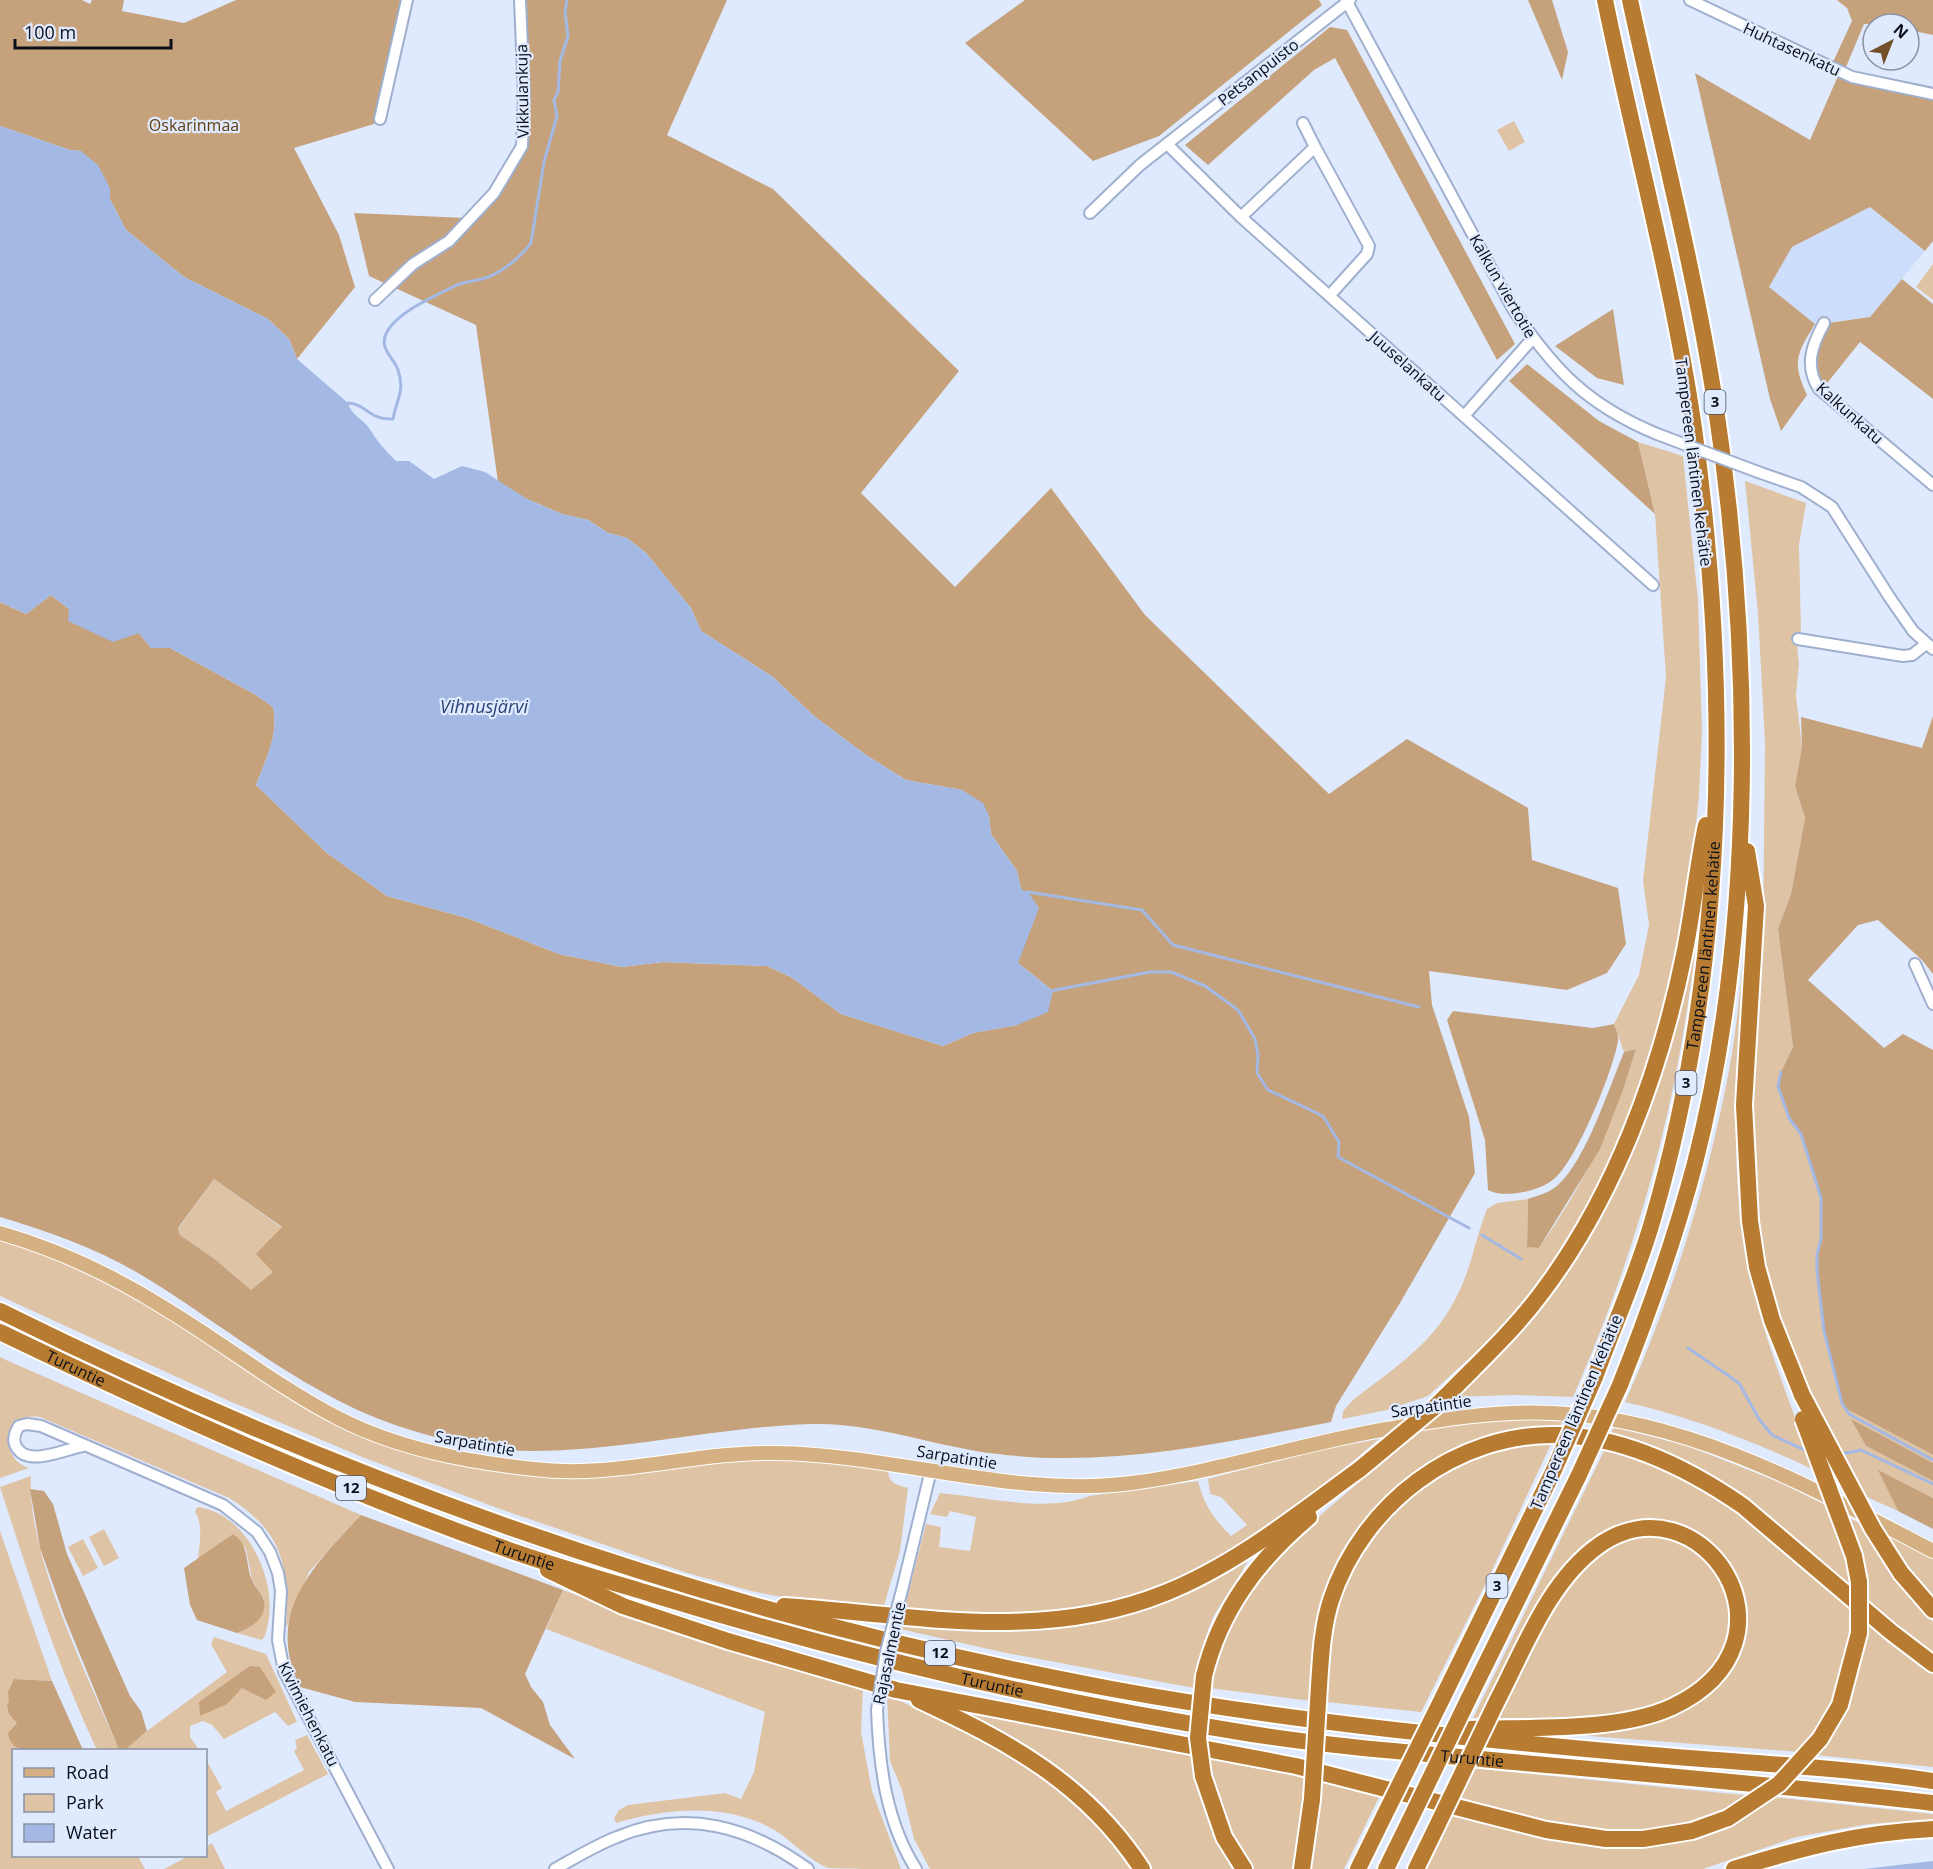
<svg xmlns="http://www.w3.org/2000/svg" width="1933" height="1869" font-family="'Open Sans',sans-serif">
<rect width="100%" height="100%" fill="#e0eafe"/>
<path fill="#cdddfc" d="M1870,207L1925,251L1870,317L1815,324L1769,287L1792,247Z"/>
<path fill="#dfc3a5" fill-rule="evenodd" d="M1514,121L1525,142L1509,151L1497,130Z
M1933,264V300L1916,287Z
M1638,442L1683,456L1698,600L1702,730L1699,796L1688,899L1658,1036L1624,1135L1583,1219L1523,1306L1500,1330L1428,1396L1387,1410L1342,1419L1343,1411L1353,1400C1403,1361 1443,1338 1466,1275C1474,1253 1478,1231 1487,1209L1497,1203L1528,1199L1527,1246L1539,1248C1583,1186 1614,1122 1636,1049L1624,1052L1614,1024L1639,975L1649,925L1643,881L1666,677L1655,514Z
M1745,481L1806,503L1799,545L1801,631L1796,635L1799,664L1796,695L1802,747L1795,786L1805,818L1791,894L1778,929L1793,1047L1781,1072L1789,1118L1801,1134L1821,1198V1239L1817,1254V1271L1824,1331L1842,1403L1845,1408L1933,1455V1463L1852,1420L1866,1446L1933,1481V1498L1879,1471L1898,1511L1860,1494L1839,1458L1775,1317L1755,1219L1748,1103L1763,936L1765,743L1758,613Z
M1702,888C1685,1073 1648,1226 1573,1397L1514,1395L1454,1397L1605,1202Z
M1748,906C1742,1026 1724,1153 1749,1272C1764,1339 1791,1405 1814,1470C1753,1441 1691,1417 1625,1402C1670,1302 1703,1198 1725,1091C1738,1030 1742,967 1748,906Z
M214,1179L282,1228L273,1272L251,1290L216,1260L180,1235L178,1229Z
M0,1238L57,1257L137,1296L342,1425L568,1478C622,1478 674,1465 728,1461C783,1458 834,1462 888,1470C889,1484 895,1484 908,1488L900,1551L883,1609L797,1600L751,1591L684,1572L500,1509L362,1457L227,1400L0,1296Z
M0,1357L6,1360L361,1515L309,1572L286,1628C289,1567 284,1532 229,1498L40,1417C0,1411 0,1460 29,1468L0,1478Z
M1535,1419L1563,1420L1558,1432L1438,1462L1339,1567L1311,1701L1209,1688C1235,1584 1282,1549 1359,1482C1377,1466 1396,1444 1417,1431C1432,1423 1514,1420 1535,1419Z
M1614,1427L1688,1446L1779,1482L1830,1507L1847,1551L1854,1593L1741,1495L1717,1479L1683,1461L1609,1437Z
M1379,1439C1288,1517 1182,1599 1059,1613C1007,1618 955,1613 904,1610L926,1524L941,1527L939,1547L970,1551L976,1517L950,1511L947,1517L930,1514L940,1493C985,1497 1047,1513 1089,1496L1198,1481C1204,1505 1214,1519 1231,1536L1247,1525L1221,1497L1210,1494L1208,1479L1309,1452Z
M1551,1444L1487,1581L1421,1712L1326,1702C1327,1669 1328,1635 1338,1602C1340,1592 1346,1583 1351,1573C1389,1493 1463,1448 1551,1444Z
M1605,1449C1642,1460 1679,1472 1712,1492C1765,1524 1808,1571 1854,1611C1846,1667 1838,1709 1800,1752L1537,1732C1588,1726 1645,1727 1693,1704C1708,1697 1723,1682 1732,1667C1788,1574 1673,1475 1587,1544C1563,1563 1549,1595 1534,1622C1516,1654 1499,1686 1481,1718H1473Z
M31,1476C26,1554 88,1676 119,1750H97C57,1665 29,1577 0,1487Z
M197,1507C245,1512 275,1575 269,1618C267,1626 267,1634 262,1640L237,1633C255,1625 260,1619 264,1599L252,1580L246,1549L233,1534L198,1560C199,1545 204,1525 195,1512Z
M1849,1518L1863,1525L1888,1566L1933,1622V1656L1867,1604L1861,1558Z
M104,1529L119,1558L104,1566L89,1537Z
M0,1531L52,1681L14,1679L17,1723L14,1729L18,1749L25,1750H14V1856H138L145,1869H0Z
M1883,1533L1933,1559V1600Z
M1650,1535C1658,1537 1669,1537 1677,1540C1687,1544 1709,1557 1715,1566C1741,1608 1733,1662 1689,1689C1634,1723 1559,1718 1497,1718C1525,1663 1562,1563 1623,1539C1631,1536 1642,1536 1650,1535Z
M83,1539L98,1568L83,1576L68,1547Z
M1249,1556C1247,1568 1219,1604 1212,1620C1203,1641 1198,1665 1194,1688L1006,1653L900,1629L902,1621L1078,1622Z
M563,1590L735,1652L863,1687L861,1732L872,1791L901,1869C886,1869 840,1869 828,1868C810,1861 793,1842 776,1831C728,1802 667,1808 616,1823L614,1818L619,1810L628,1805L725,1793L741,1799L754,1772L765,1712L546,1629Z
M1868,1621L1933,1671V1767L1816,1755C1845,1708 1863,1677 1868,1621Z
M214,1637L266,1654L297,1722L288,1726L275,1712L224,1739L212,1725L203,1721L190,1726V1737L199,1750H125L147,1731L227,1672L211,1644ZM250,1666L265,1699L232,1681Z
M887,1695L1003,1748L1086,1807L1133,1869H930L914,1839L902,1790L890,1761Z
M934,1701L1193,1752C1201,1801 1211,1827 1237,1869H1150C1106,1783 1019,1737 934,1701Z
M307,1735L328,1774L206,1837V1760L222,1788L216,1792L226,1811L304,1770L294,1751L297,1748L295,1740Z
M1208,1755L1308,1773L1295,1869H1254C1228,1836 1215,1796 1208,1755Z
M1472,1768L1753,1796C1731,1808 1707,1822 1681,1827C1608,1841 1529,1818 1459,1797Z
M1322,1775L1382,1791L1344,1869H1308Z
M1773,1797L1933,1814V1820L1869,1824L1796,1837L1703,1869H1423L1453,1808L1628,1847L1673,1842L1708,1835L1743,1818Z
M212,1843L225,1869H164L189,1856H206V1847Z"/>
<path fill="#c5a27c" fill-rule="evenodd" d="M0,0H82L90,4L92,0H124L122,11L184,23L236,0H401L374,124L294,148L339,235L355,287L297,359L289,339L268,319L184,277L126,230L110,199V188L81,151L70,150L0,126Z
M522,0H727L667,135L773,189L959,371L861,493L955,587L1051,488L1145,615L1329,794L1407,739L1528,808L1532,860L1618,888L1626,944L1607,973L1567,990L1429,971L1432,1005L1469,1117L1475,1173L1400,1303L1336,1406L1331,1422C1222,1443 1110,1468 998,1454C936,1447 874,1422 811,1424C718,1427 626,1451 532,1451C486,1451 439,1440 395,1425C305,1394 229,1329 148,1279C103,1251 51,1232 0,1217V602L26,614L51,595L69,609L139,633L151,648H170L256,695L273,707C279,735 266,759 256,785L327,853L387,896L467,918L559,954L622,967L663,962L767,966L791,977L841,1014L943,1046L973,1033L1017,1025L1053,991L1018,963L1021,889L1017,871L991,834L989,816L962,790L906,780L866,755L814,716L773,677L701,631L691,608L646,553L627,538L608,533L588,520L562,514L527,499L498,482L476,325L369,276L354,213L466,218L522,146ZM214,1179L282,1227L256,1254L273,1272L251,1290L216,1260L180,1235L178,1228Z
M1025,0H1319L1322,5L1159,136L1093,161L965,43Z
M1528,0H1552L1568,52L1562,80Z
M1837,0H1933V35L1909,30V24H1864L1846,67L1833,62L1852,21L1847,8Z
M1330,27L1347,30L1515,344L1497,360L1335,58L1314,70L1208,165L1185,145Z
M1695,73L1810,140L1838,76L1891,92L1933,99V241L1925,251L1870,207L1792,247L1769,287L1815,324C1796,355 1792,362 1807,395L1781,431L1770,399Z
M1902,279L1933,304V399L1860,342L1824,387C1809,361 1815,348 1828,323L1870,317Z
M1613,309L1624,385L1597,378L1555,346Z
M1527,364L1599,421L1638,442L1655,514L1509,381Z
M1933,716V974L1922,960L1878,920L1858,925L1808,980L1884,1048L1903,1034L1933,1050V1455L1845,1408L1842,1403L1824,1331L1817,1271V1254L1821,1238V1198L1801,1134L1789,1118L1778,1086L1781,1072L1793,1047L1778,929L1791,894L1805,818L1795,786L1802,747L1801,717L1922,748Z
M1453,1011L1593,1028L1614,1024C1616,1029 1619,1036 1618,1041C1613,1071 1577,1160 1554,1179C1540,1191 1504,1199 1488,1190L1485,1140L1447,1020Z
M1636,1049L1623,1090L1600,1149L1539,1248L1527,1247L1528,1199C1539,1195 1549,1193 1558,1185C1586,1160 1609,1088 1624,1052Z
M1851,1419L1933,1463V1481L1866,1446Z
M1878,1470L1933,1498V1529L1898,1511Z
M30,1489L44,1491L53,1504L67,1554L130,1696L141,1711L147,1731L125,1750H119L65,1618L40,1548Z
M361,1515L563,1590L525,1674L531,1687L543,1702L550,1725L575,1759L481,1708L355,1702L300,1687C264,1612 313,1567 361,1515Z
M233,1534C250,1545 245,1564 252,1580C256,1590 267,1597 264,1609C261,1623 248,1628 237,1633L197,1620L190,1605L184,1568Z
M250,1666L260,1667L276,1692L266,1700L242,1688L227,1704L200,1716L199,1702Z
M14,1679L52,1681L83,1750H25C16,1749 9,1743 8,1733L17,1723L9,1714L7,1705L9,1702L8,1692Z"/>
<path fill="#a3b9e4" d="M0,126L70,150L81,151L98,165L110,188V199L126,230L184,277L268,319L289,339L297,359L348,403C352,416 362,418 369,428C378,442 384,449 396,461H409L434,479L462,466L485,472L527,499L562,514L588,520L608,533L627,538L646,553L691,608L701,631L773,677L814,716L866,755L906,780L962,790L983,803L989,816L991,834L1017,871L1021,889L1028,892L1039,908L1018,963L1053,991L1048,1012L1017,1025L973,1033L943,1046L841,1014L791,977L767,966L663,962L622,967L559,954L467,918L387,896L327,853L256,785C266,759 279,735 273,707L256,695L170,648H151L139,633L113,642L68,621L69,609L51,595L26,614L0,602Z
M1933,1861V1869H1864Z"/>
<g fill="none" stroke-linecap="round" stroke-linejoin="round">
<path stroke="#a3b9e4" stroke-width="3" d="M348,403C367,404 368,420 393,419C397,398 405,391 398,370C394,358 379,349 386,334C395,313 436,295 457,285C466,281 478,281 488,277C503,271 521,257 531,243L544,162L557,116L554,100L558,92L560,61L568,36L565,12L567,0
M1028,892L1142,910L1173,945L1419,1007
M1050,991L1150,972H1171L1205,986L1238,1010L1255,1039L1258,1055L1257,1073L1268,1090L1323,1116L1339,1142L1338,1157L1469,1228
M1781,1072L1778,1086L1789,1118L1801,1134L1821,1198V1239L1817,1254V1271L1824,1331L1842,1403L1849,1414L1933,1460
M1482,1235L1521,1259
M1688,1348L1739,1383L1759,1419L1772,1435L1811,1453
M1841,1454L1861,1450L1933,1484"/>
<defs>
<path id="minor" d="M1346,0L1513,309C1554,370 1587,405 1657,434
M1690,0L1852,77L1933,94
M380,119L407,0
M1303,123L1315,147
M1167,144L1241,217L1653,585
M1090,213L1140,165L1350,0
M1241,217L1315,147L1369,246L1367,254L1330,295
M375,300L413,264L449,241L494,193L522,146L524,95L520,0
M1824,323C1812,345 1804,366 1819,389L1933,485
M1464,416L1533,338
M1758,472L1801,487L1832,507L1890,598L1913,631L1933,649
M1798,639L1903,656L1912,655L1926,644
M1915,964L1933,1004
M83,1446C65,1449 29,1467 17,1448C12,1441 14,1434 19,1426L27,1424L41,1426L223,1505L257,1532L270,1552L278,1573L281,1591L278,1640L284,1671L388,1869
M903,1586L931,1470
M877,1710C879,1765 886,1822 916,1869
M555,1869C575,1858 596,1845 617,1837C687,1808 750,1827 808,1869"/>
<path id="major" d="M0,1233C59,1250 114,1276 166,1309C224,1344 278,1387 338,1418C398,1449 468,1462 534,1469C616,1479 696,1451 778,1453C896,1455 1013,1498 1132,1483C1216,1472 1298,1445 1381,1430C1438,1420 1496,1410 1553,1413C1691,1419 1814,1489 1933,1551"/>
<g id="highway">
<path d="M1747,851L1756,906L1744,1105L1750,1221L1757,1267L1772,1320L1802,1395"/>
<path d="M0,1311C351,1485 726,1618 1112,1689C1291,1722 1472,1739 1652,1755C1745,1763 1840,1767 1933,1781"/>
<path id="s1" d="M0,1332C166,1412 335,1488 509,1550C557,1567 605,1580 654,1595C850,1655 1049,1702 1252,1734C1335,1747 1418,1753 1502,1761C1646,1774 1790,1786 1933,1803"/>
<path d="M1470,1372C1495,1347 1519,1323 1540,1295C1614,1198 1660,1073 1684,955C1693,912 1697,868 1706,825"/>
<path id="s2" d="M1595,1377C1614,1325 1638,1272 1653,1219C1727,964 1730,690 1694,428C1673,284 1634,143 1605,0"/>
<path d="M1620,1385C1649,1312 1675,1239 1695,1163C1756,925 1752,645 1715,402C1694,267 1659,134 1630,0"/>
<path d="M1854,1556L1859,1582"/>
<path d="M548,1570L623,1606L728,1641L896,1690L1296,1766L1546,1830L1606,1839H1643L1692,1831L1728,1818"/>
<path d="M1901,1573L1933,1610"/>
<path d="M784,1606C913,1615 1042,1643 1165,1593C1236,1565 1299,1513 1360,1469"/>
<path d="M1204,1676C1220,1610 1258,1560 1309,1517"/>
<path d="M1319,1686C1321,1657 1322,1628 1331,1600C1362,1505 1456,1432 1559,1435C1626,1437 1688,1468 1743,1506L1891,1632L1933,1664"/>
<path d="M1442,1699L1553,1472"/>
<path d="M919,1700C1009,1742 1086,1783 1142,1869"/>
<path d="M1468,1700L1578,1477"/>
<path d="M1470,1729C1529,1727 1618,1732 1672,1707C1813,1641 1700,1473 1598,1546C1549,1581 1524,1649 1497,1701"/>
<path d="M1820,1739L1840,1705L1859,1633"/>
<path d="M1203,1776L1224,1837L1244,1869"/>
<path d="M1302,1869L1312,1799"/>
<path d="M1358,1869L1385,1814"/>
<path d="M1386,1869L1410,1820"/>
<path d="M1416,1869L1436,1828"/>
<path d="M1734,1869C1805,1847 1858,1833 1933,1829"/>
</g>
</defs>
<use href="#minor" stroke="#9fafce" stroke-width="14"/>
<use href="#major" stroke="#fff" stroke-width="16"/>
<use href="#highway" stroke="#fff" stroke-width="20"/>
<use href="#minor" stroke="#fff" stroke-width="10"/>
<use href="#major" stroke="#d4b083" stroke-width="14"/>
<use href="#highway" stroke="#b77c31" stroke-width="16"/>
<defs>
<path id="minor-bridge" d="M1657,434L1758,472
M877,1710L886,1652L903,1586"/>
<path id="highway-bridge" d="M1802,1395L1873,1529L1901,1573
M1803,1419L1854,1556
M1360,1469L1437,1405L1470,1372
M1553,1472L1595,1377
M1578,1477L1620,1385
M1859,1582V1633
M1203,1776L1198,1738L1204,1676
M1312,1799L1319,1686
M1385,1814L1442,1699
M1728,1818L1779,1784L1820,1739
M1410,1820L1468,1700
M1436,1828L1497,1701"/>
</defs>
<use href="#minor-bridge" stroke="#9fafce" stroke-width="14" stroke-linecap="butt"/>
<use href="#highway-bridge" stroke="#fff" stroke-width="20" stroke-linecap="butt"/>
<use href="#minor-bridge" stroke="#fff" stroke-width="10"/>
<use href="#highway-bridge" stroke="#b77c31" stroke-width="16"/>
</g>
<g text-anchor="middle" stroke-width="4.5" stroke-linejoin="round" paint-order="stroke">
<g fill="#e0eafe" stroke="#4a515e" stroke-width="1.5">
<rect x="1704.5" y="390" width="21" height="24" rx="4.5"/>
<rect x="1675.5" y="1071" width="21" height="24" rx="4.5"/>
<rect x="336" y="1476" width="30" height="24" rx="4.5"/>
<rect x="1486.5" y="1574" width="21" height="24" rx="4.5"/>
<rect x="925" y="1641" width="30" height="24" rx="4.5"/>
</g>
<g font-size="15" font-weight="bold" fill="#0a0f1a">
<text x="1715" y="407">3</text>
<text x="1686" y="1088">3</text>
<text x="351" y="1493">12</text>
<text x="1497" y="1591">3</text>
<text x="940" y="1658">12</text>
</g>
<g font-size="16" fill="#0a0f1a" stroke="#e0eafe">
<text transform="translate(1792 49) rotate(25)" y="6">Huhtasenkatu</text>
<text transform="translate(1258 72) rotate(-38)" y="6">Petsanpuisto</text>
<text transform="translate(522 91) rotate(-91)" y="6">Vikkulankuja</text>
<text transform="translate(1503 286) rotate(60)" y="6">Kalkun viertotie</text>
<text transform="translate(1408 366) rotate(42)" y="6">Juuselankatu</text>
<text transform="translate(1850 413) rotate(42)" y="6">Kalkunkatu</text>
<text transform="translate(1694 462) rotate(83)" y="6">Tampereen läntinen kehätie</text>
<text dy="6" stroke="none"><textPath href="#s2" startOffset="447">Tampereen läntinen kehätie</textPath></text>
<text dy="6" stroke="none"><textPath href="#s1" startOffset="84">Turuntie</textPath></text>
<text transform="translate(1431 1406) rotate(-8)" y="6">Sarpatintie</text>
<text transform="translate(1576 1412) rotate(-67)" y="6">Tampereen läntinen kehätie</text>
<text transform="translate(475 1443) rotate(10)" y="6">Sarpatintie</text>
<text transform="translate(957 1457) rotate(9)" y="6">Sarpatintie</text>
<text dy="6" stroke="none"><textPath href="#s1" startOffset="570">Turuntie</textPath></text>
<text transform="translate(889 1653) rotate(-78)" y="6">Rajasalmentie</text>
<text dy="6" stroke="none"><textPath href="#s1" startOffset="1056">Turuntie</textPath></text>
<text transform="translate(309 1714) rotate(63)" y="6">Kivimiehenkatu</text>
<text dy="6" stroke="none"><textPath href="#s1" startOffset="1542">Turuntie</textPath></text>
</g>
<g font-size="16" fill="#613e0f" stroke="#e0eafe">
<text x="194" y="131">Oskarinmaa</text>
</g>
<g font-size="18" font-style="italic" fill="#294378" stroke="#e0eafe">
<text x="484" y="713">Vihnusjärvi</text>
</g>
</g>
<rect x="12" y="1749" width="195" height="108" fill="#e0eafe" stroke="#8a92a3" stroke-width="1.5"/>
<rect x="24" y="1768" width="30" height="9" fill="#d4b083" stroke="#8a92a3" stroke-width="1.5"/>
<text x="66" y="1779" font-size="18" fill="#0a0f1a">Road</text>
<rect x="24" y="1794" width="30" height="18" fill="#dfc3a5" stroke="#8a92a3" stroke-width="1.5"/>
<text x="66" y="1809" font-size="18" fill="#0a0f1a">Park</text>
<rect x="24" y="1824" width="30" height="18" fill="#a3b9e4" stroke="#8a92a3" stroke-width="1.5"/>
<text x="66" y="1839" font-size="18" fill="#0a0f1a">Water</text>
<g transform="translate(1891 42) rotate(42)"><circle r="28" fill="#e0eafe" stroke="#8a92a3" stroke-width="1.5"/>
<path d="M0-4.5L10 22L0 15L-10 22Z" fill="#725028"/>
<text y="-9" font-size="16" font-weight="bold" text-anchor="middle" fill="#0a0f1a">N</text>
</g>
<path d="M15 39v9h156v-9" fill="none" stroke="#0a0f1a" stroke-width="3"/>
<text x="24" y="39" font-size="18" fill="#0a0f1a" stroke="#e0eafe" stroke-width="4.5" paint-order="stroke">100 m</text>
</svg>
